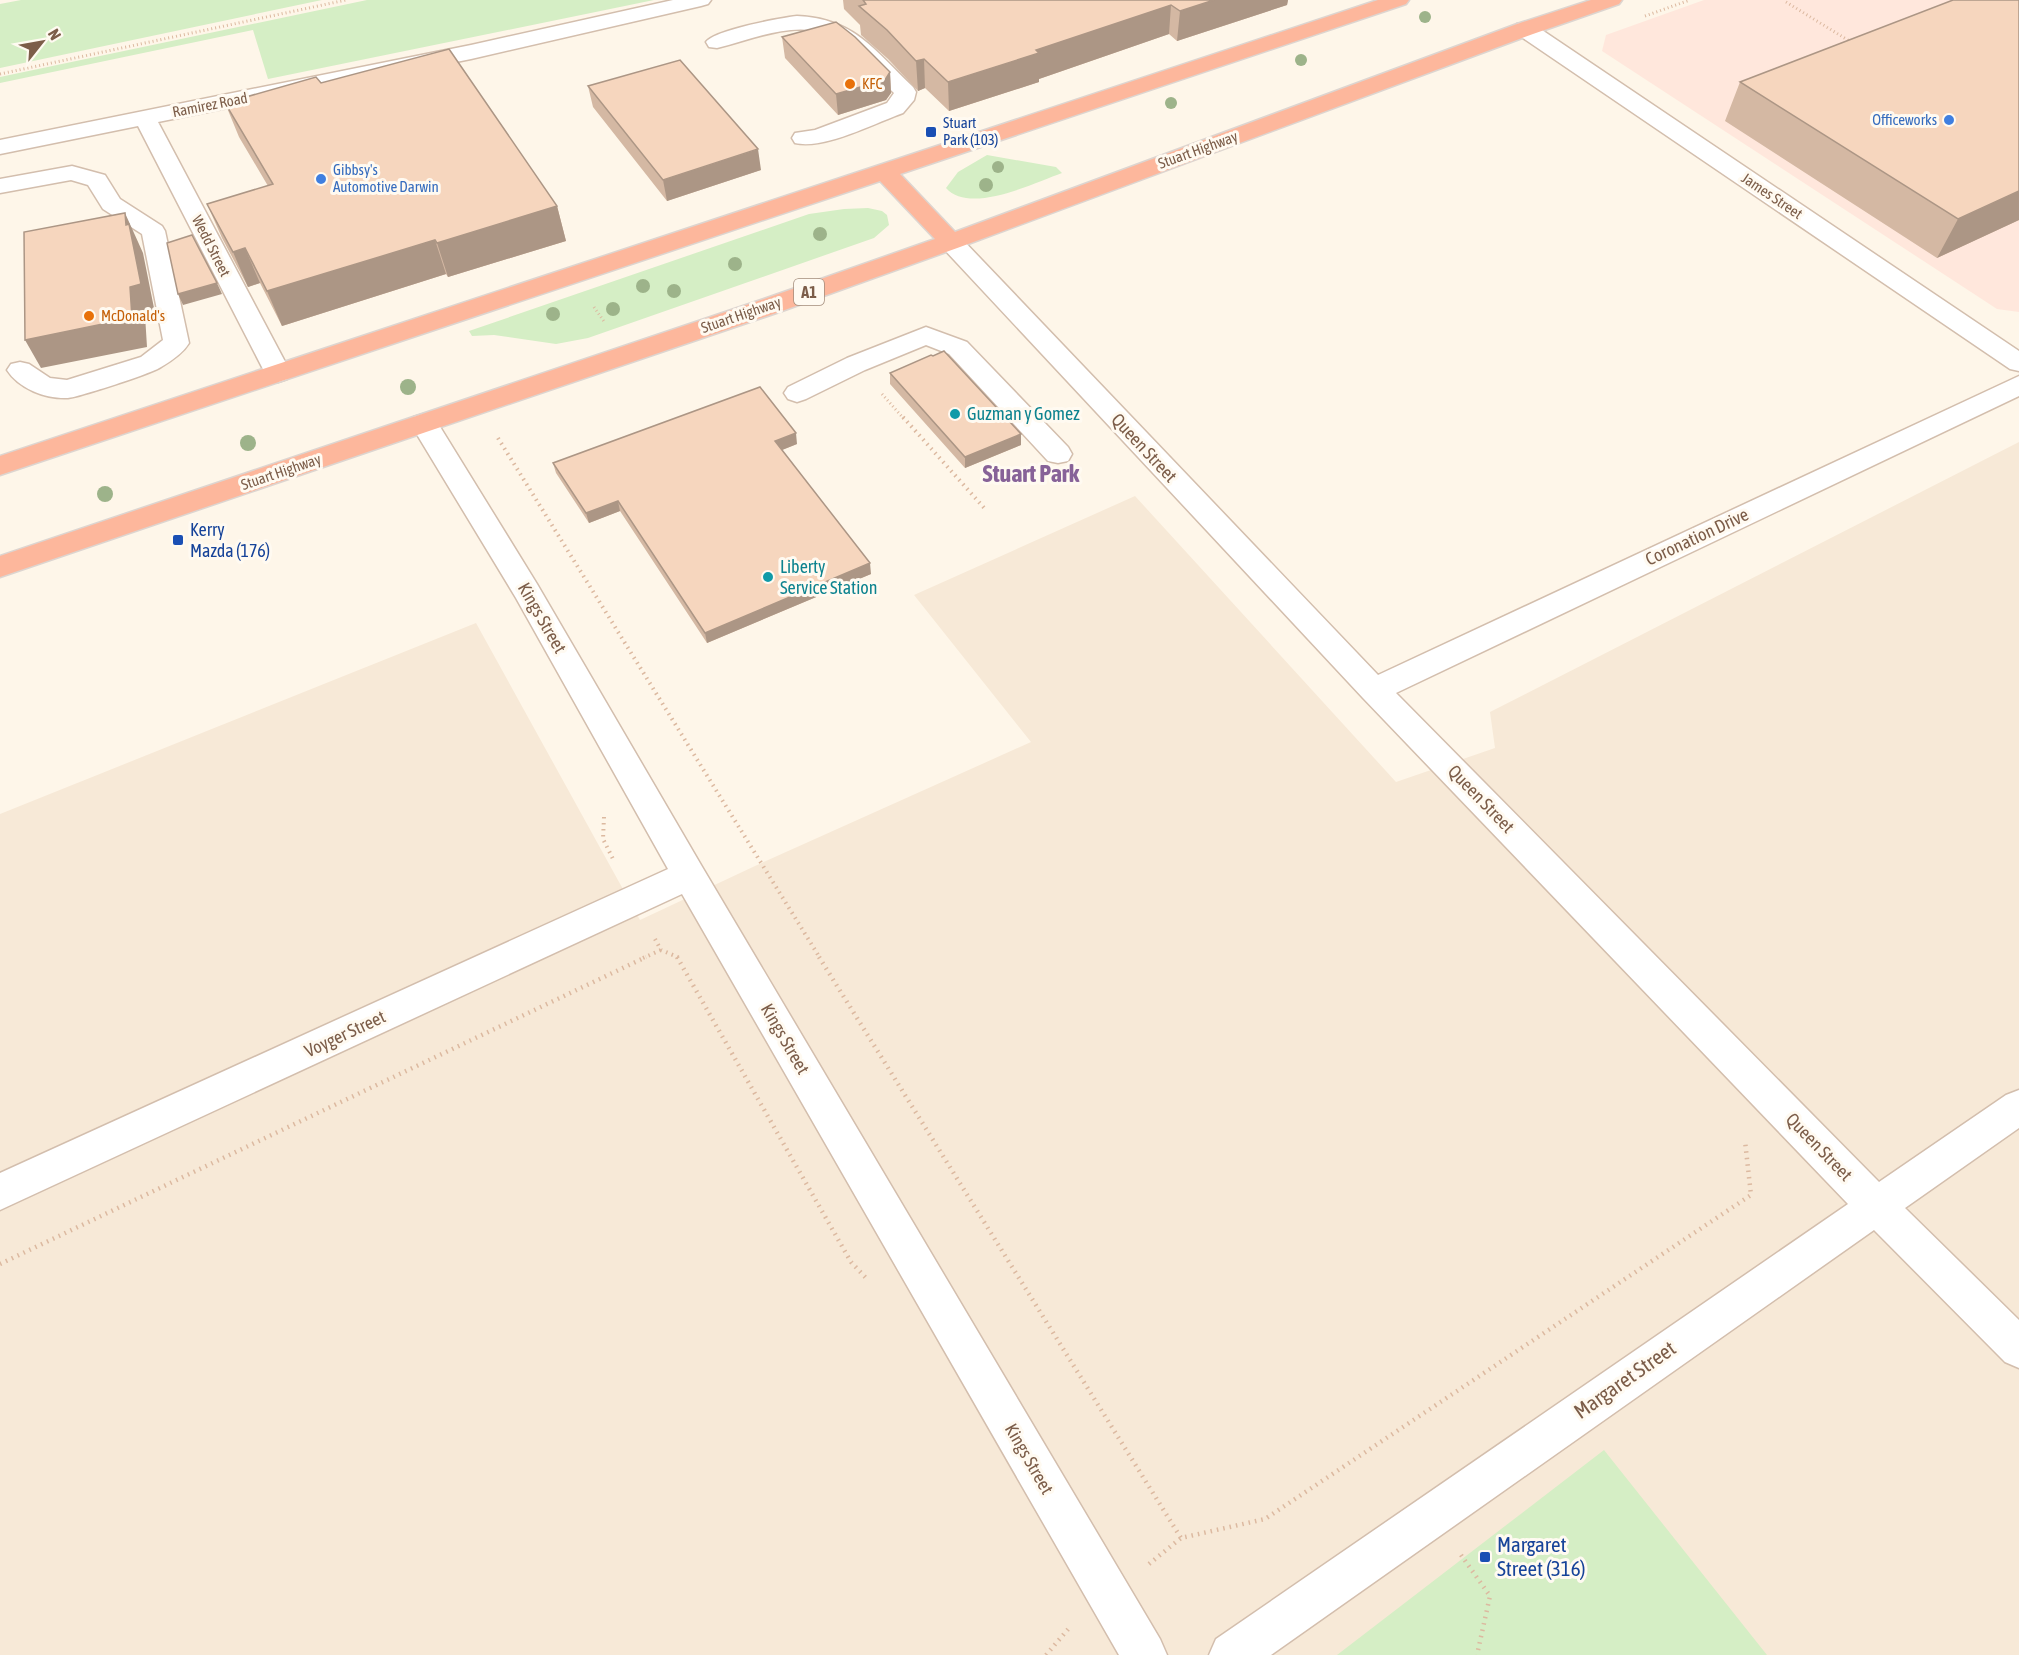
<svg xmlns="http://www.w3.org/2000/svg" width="2019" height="1655" font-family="'Asap Condensed',sans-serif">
<rect width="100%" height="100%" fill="#fef6e9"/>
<path fill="#f7e9d7" d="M2019,442V1655H0V814L476,623L640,920L755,866L1031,742L914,595L1135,496L1396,782L1495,748L1490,712Z"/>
<path fill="#ffe7dc" d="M1704,0H1996L2019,12V312L1997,309L1602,51L1606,35Z"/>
<path fill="#d5eec5" d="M21,0H322L0,68V4Z
M367,0H654L268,79L253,30L0,83V77Z
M987,155L1056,167L1062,173C1034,183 970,215 946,188L958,172Z
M868,208L882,211L887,215L889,225L874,238L588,338L556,344L494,335L472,336L469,331L809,214L844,209Z
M1604,1450L1767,1655H1337Z"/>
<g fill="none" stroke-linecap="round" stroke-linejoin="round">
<defs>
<path id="minor" d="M673,0H711L708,4L701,6L471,59L158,122L291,373L287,379L278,382L269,379L265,373L138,126L0,154V140L471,45Z
M797,16C854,18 875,51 913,87L916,92L914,100L903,113C875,123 824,150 795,143L792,138L795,133L815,130L887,103L894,93C877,77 863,59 845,44C806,14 759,38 717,48L709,47L706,42C715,30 780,18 797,16Z
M1525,23L1533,24L2019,351V371L2010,369L1517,34L1514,29L1517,24Z
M72,166L105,175L120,199L162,226L165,231L189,343C183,353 171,361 161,367C153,373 79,397 68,398C46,399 19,389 7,370L11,364L20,362L29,364L50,378L67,380L141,357L163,340L142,234L103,209L88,185L71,180L0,193V179Z
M951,235L960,237L1378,675L2019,376V396L1396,693L1879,1182L2006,1095L2019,1090V1128L1905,1208L2019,1320V1368L2005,1362L1874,1230L1271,1655H1209L1216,1639L1848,1204L1363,698L942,247L939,242L942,237Z
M926,327L967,342L1068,447L1072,454L1068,461L1058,463L1048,461L949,354L926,345L865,370L806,399L797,402L788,399L784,393L788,387L847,358Z
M424,414L434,417L537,584L701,865L1160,1639L1167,1655H1119L682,894L0,1210V1173L668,869L516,598L410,423L414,417Z"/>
<path id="highway" d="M1378,0H1409L1406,4L900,174L955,232L1517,24L1591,0H1622L1619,4L1533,34L960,247L782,311L0,577V556L764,299L935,239L880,181L0,475V456Z"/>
</defs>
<use href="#minor" stroke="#d3bead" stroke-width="3"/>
<use href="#highway" stroke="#ddd5d0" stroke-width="3"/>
<path stroke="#dcb9a0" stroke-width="3" stroke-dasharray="1 3" stroke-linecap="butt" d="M1786,2L1851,42
M1645,16L1690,0
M0,74L346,0
M594,307L605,323
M882,394L904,419"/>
<path stroke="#dcb9a0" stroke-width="4" stroke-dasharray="1.5 4.5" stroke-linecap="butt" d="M903,417L986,510
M498,438L820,958
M604,817L603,839L614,861
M655,939L661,950L680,958
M643,958L661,950"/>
<path stroke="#dcb9a0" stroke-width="4.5" stroke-dasharray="1.5 5" stroke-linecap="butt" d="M677,957L851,1262L866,1278
M819,957L1181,1538
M0,1264L646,957
M1461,1555L1490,1596L1477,1655
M1149,1564L1181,1538L1265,1519L1751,1195L1745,1141
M1046,1655L1070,1627"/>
<use href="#minor" fill="#fff" fill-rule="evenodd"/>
<use href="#highway" fill="#fdb79c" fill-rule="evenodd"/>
</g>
<g fill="#9db38a">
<circle cx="1425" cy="17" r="6"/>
<circle cx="1301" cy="60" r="6"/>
<circle cx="1171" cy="103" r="6"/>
<circle cx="998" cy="167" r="6"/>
<circle cx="986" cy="185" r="7"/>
<circle cx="820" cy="234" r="7"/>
<circle cx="735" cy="264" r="7"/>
<circle cx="643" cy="286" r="7"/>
<circle cx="674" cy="291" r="7"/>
<circle cx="613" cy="309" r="7"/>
<circle cx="553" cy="314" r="7"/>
<circle cx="408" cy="387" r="8"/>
<circle cx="248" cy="443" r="8"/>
<circle cx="105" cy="494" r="8"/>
</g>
<path fill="#d4b8a3" d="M843,0H1288L1287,5L1177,41L1169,34L1039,79V82L949,111L925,88L918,91L888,59L861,35L860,25L844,9Z
M2019,0V220L1937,258L1725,121L1740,82Z
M782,37L890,72L891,93L886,100L838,115L785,58Z
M321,83L557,206L566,241L448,277L446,274L282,326L260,283L248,287L222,238L207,204L268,186L239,137L225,103Z
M588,86L761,170L667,201L593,107Z
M890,373L1021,445L965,468L890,384Z
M797,444L782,450L871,574L707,643L620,511L589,523L556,473L553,463Z"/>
<path fill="#ac9685" d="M1214,0H1288L1287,5L1177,41L1180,11Z
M1171,5L1169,34L1039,79V82L949,111L948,82L1036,50Z
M924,59L925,88L918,91L916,61Z
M890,72L891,93L886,100L838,115L836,94Z
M758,149L761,170L667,201L663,180Z
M2019,191V220L1937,258L1958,219Z
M557,206L566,241L448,277L437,243Z
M125,213L143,253L155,313L145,315L147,347L41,368L25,340Z
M435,240L446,274L282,326L267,291Z
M245,248L260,283L248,287L233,252Z
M217,283L222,294L183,305L178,294Z
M796,433L797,444L777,452L775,441Z
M1021,434V445L965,468V457Z
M618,501L620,511L589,523L586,513Z
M870,563L871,574L707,643L705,633Z"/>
<path fill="#f6d6be" stroke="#ac9685" stroke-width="1.5" d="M863,0H1214L1180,11L1171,5L1036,50L1039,53L948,82L924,59L916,61L887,30L859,6L866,4Z
M1953,0H2019V191L1958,219L1740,82Z
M836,22L855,37L890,72L885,80L836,94L782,37Z
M449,49L557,206L437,243L435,240L267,291L245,248L233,252L207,204L273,184L225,103L316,77L321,83Z
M680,60L758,149L663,180L588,86Z
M125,213L126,225L129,224L141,284L130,287L132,318L25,340L24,232Z
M192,235L217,283L178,294L167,243Z
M944,351L1021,434L965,457L890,373L931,355L933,356Z
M760,387L796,433L775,441L870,563L705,633L618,501L586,513L553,463Z"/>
<g fill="#e8710a" stroke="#fffaf1" stroke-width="2">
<circle cx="850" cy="84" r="6"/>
<circle cx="89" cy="316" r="6"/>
</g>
<g fill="#3f7fe0" stroke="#fffaf1" stroke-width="2">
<circle cx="1949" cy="120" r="6"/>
<circle cx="321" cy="179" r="6"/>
</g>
<g fill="#1a4fb4" stroke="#fffaf1" stroke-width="2">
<rect x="925" y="126" width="12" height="12" rx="3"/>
<rect x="172" y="534" width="12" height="12" rx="3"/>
<rect x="1479" y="1551" width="12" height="12" rx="3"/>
</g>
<g fill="#0f9aa8" stroke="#fffaf1" stroke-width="2">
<circle cx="955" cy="414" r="6"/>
<circle cx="768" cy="577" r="6"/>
</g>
<g text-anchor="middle" stroke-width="6" stroke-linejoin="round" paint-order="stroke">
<g font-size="15" fill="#c56008" stroke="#fffaf1" text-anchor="start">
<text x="862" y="89">KFC</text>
<text x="101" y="321">McDonald's</text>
</g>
<g font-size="15" fill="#7c5d49" stroke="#fffaf1">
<text transform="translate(210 105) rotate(-11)" y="5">Ramirez Road</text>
<text transform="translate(1198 150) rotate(-20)" y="5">Stuart Highway</text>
<text transform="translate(1772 196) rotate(34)" y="5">James Street</text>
<text transform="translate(211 246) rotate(63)" y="5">Wedd Street</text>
<text transform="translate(741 315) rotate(-19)" y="5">Stuart Highway</text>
<text transform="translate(281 472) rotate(-19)" y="5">Stuart Highway</text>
</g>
<g font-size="15" fill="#366cbe" stroke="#fffaf1" text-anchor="end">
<text x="1937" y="125">Officeworks</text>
<text x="333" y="175" text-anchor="start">Gibbsy's<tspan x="333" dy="17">Automotive Darwin</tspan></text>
</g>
<g font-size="15" fill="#164399" stroke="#fffaf1" text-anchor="start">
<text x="943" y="128">Stuart<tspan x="943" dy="17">Park (103)</tspan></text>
</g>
<rect fill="#fffaf1" stroke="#a38c7b" stroke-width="1.5" x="794" y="279" width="30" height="26" rx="4.5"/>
<g font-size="16" font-weight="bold" fill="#7c5d49">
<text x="809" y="298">A1</text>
</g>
<g font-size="18" fill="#0d838f" stroke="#fffaf1" text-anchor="start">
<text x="967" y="420">Guzman y Gomez</text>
<text x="780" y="573">Liberty<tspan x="780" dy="21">Service Station</tspan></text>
</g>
<g font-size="18" fill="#7c5d49" stroke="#fffaf1">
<text transform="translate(1144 448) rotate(47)" y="6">Queen Street</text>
<text transform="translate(1697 537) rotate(-25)" y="6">Coronation Drive</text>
<text transform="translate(542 618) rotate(60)" y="6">Kings Street</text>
<text transform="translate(1481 799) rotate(46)" y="6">Queen Street</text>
<text transform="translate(345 1034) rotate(-25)" y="6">Voyger Street</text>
<text transform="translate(785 1039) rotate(60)" y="6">Kings Street</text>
<text transform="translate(1819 1147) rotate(46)" y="6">Queen Street</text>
<text transform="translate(1029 1459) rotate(60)" y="6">Kings Street</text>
</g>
<g font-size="18" fill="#164399" stroke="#fffaf1" text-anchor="start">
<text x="190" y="536">Kerry<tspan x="190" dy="21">Mazda (176)</tspan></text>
</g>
<g font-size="21" fill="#7c5d49" stroke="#fffaf1">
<text transform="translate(1625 1380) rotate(-35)" y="7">Margaret Street</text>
</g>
<g font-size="21" fill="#164399" stroke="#fffaf1" text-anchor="start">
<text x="1497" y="1552">Margaret<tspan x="1497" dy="24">Street (316)</tspan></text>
</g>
<g font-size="24" font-weight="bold" fill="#876298" stroke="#fffaf1">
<text x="1031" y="482">Stuart Park</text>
</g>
</g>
<g transform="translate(42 42) rotate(59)" stroke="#fffaf1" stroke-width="4.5" paint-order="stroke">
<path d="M0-4.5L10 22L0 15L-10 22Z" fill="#7c5d49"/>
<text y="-9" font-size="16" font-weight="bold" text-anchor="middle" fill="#7c5d49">N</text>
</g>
</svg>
